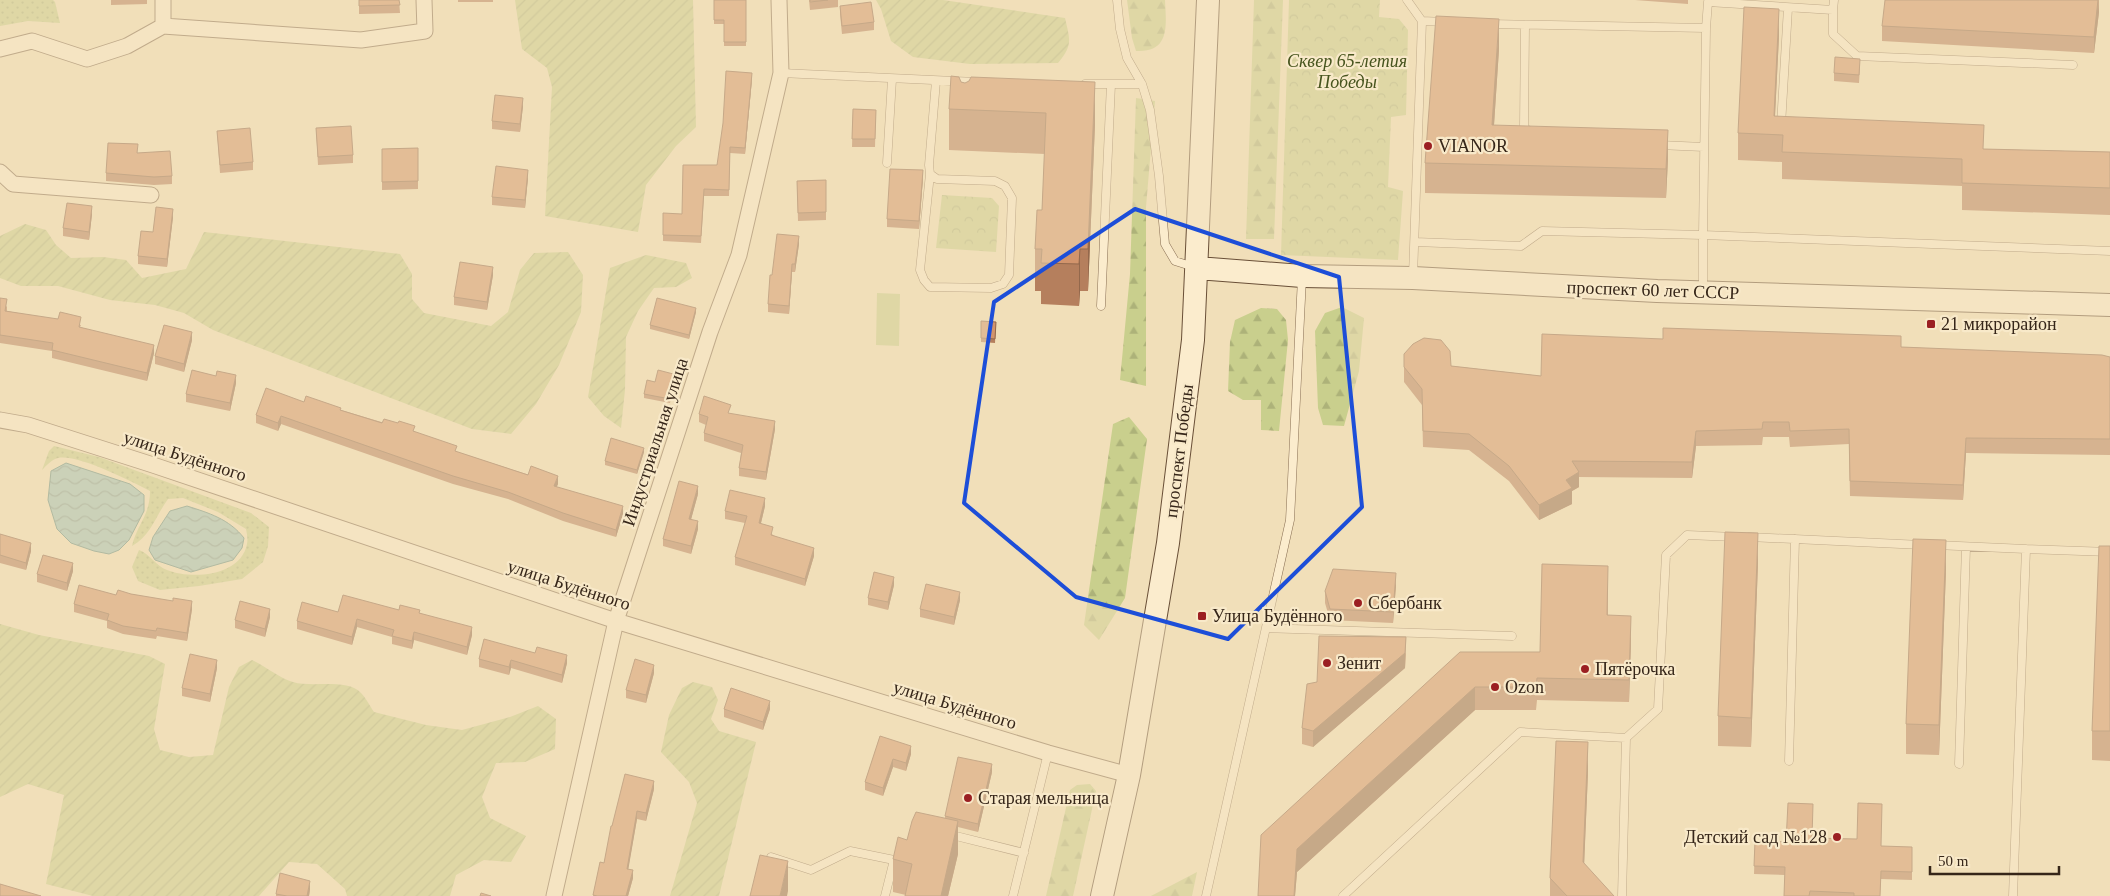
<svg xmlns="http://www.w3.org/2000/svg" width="2110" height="896" font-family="Georgia,serif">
<defs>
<pattern id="grass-dots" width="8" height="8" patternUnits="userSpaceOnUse" patternTransform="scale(1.25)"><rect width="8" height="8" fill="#c9cf8d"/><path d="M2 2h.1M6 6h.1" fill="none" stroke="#adb279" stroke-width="1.8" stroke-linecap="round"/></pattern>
<pattern id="forest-firs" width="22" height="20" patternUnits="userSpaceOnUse" patternTransform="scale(1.25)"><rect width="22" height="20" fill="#c9cf8d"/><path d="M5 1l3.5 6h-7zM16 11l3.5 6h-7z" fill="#adb279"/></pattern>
<pattern id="park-crowns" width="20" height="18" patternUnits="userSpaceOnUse" patternTransform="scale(1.25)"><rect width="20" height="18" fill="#c9cf8d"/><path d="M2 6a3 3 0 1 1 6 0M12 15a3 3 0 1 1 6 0" fill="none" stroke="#adb279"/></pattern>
<pattern id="garden-furrows" width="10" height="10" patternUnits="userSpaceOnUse" patternTransform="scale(1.25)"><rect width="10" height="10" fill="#c9cf8d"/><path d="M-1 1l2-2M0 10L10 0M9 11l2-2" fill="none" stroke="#adb279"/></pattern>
<pattern id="water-waves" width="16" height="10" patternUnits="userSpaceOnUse" patternTransform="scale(1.25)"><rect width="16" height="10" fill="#9ec1b6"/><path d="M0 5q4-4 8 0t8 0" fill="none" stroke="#829d93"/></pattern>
</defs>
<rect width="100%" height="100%" fill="#f1dfb9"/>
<path fill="url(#grass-dots)" d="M0,0H53L55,2L60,23L28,21L0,26Z
M54,446L99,457L251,513L269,527L268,546L263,562L242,579L199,586L160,590L138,581L132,567L139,550C150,554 156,566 167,570C192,580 241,576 247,544C248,539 247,534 246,529L218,512L183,498L168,499C156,515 151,536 132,546C137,524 150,516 150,491C130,481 78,454 58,458C52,459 46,466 42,470L49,451Z"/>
<path fill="url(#forest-firs)" d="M1127,0H1165C1166,24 1171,53 1136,51L1132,38Z
M1254,0H1283L1274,239H1246Z
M1136,98L1155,101L1146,207V386L1120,380L1130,274Z
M1342,307L1364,318L1359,371L1344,426L1323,425L1318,408L1315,331L1325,313Z
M1261,308L1277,309L1286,320L1288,340L1279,431L1261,430V400H1243L1228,391L1230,342L1235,320Z
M1129,417L1147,439L1125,598L1099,640L1084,625L1113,424Z
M1090,784L1096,791L1073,896H1046L1070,790L1077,785Z
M1197,872L1192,896H1151Z"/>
<path fill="url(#park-crowns)" d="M1289,0H1380L1379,17L1399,19L1408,30L1406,115L1391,117L1388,187L1403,191L1398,260L1281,255Z
M942,195L992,198L999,206L996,252L936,248Z"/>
<path fill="url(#garden-furrows)" d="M515,0H693L696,127L676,146L646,185L638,232L545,216L552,87L547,68L522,49Z
M876,0H943L1065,18C1070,40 1073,45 1058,63L970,64L913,57L891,41L881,9Z
M25,224L46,230L56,245L71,258L103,257L126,260L142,278L186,269L204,232L400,254L412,274V299L424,313L491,326L508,312L520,270L534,253L568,252L583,275L581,312L559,365L536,404L511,434L472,429L213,330L184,313L155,305L110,300L58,286H21L0,278V236Z
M646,255L686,263L692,278L676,287L654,288L638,311L626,337L625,390L621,428L604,416L588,397L610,268Z
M0,624L39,635L149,656L165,664L154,729L160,750L189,757L213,755L229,687L239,667L252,660C265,666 281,679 293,682C311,688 348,678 361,693C366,698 370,706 374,712L426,725L462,730L510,717L538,706L556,719L555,749L525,762L496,763L482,797L490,818L526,836L511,862L484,860L456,875L450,896H347L345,889L317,864L289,862L259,896H93L46,884L64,795L28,784L0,797Z
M693,682L712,687L718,700L711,719L719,731L756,742L719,896H670L697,803L689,782L661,752L669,715L682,688Z"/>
<path fill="#c9cf8d" d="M877,293L900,294L899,346L876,345Z"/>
<path fill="url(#water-waves)" stroke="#668e83" d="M66,463L130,484L144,495V511L129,540L119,550L109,554L94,551L71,543L57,529L48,500L51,471Z
M187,506C209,513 229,519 244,538L242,548L233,560L191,572L155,560L149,550L153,537L170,511Z"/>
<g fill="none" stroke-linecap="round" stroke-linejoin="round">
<defs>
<path id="service" d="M1117,0L1120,29L1127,58L1142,84L1150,110L1159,176L1165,244L1175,261L1194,267
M1407,0L1422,21L1413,276
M1833,10L1834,0
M1422,21L1445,22
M1491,24L1706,28L1703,235L2110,251
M1525,25L1524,127L1531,133
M1706,28L1708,2L1833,10V34L1857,56L2073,65
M781,73L976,82
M1085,84H1142
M1781,125L1788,8
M1659,145L1704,147
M887,163L892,79
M930,174L920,270L924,280L930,287L991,288L1003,284L1009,275L1012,198L1005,186L995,181L937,179L930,174L929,165L936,81
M1415,242L1521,246L1542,231L1703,235V291
M1101,306L1111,84
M1749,537L1922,545
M1936,545L2026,549
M1266,628L1512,636
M1789,761L1795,539
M1959,764L1966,547
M948,834L1024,853
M771,857L811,870L850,851L894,860
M885,896L894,860L898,858
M1013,896L1048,753
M1206,896L1290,520L1302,278
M1343,896L1520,732L1626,738L1658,709L1666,555L1687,535L1735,537
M1622,896L1626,738
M2013,896L2026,549L2110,552"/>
<path id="minor" d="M163,0V26L361,40L425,31L424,0
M0,49L32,41L87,59L127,46L163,26
M0,172L13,184L151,195
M0,420L28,425L153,465L616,621L1048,753L1129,775
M554,896L616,621L710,332L739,255L781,73L779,0"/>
<path id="secondary" d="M1197,268L1302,276L1413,278L1657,291L2110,305
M1102,896L1129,775L1168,543L1193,340L1208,0"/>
</defs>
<use href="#service" stroke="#886e53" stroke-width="9"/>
<use href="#minor" stroke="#886e53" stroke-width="17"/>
<use href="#secondary" stroke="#694f37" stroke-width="24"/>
<use href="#service" stroke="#fbeccd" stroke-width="8"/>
<use href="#minor" stroke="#fbeccd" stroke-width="15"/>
<use href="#secondary" stroke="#fbeccd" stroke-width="22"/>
</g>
<path fill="#b57f5d" d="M111,0H147V4L111,5Z
M359,0H399L400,13L359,14Z
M458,0H493V2H458Z
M714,0H746V46H724V24H714Z
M809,0H838V7L810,10Z
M1635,0H1688V4Z
M2099,0V12L2094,53L1882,41V26Z
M840,6L874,22V30L842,34L840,14Z
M1779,36L1775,116L1984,149L2110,152V215L1962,210V186L1782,179V162L1738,160V133Z
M1499,49L1494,125L1668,159L1666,198L1425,193V163Z
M1860,67L1859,83L1834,81V73Z
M752,79L745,154L730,153L729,196H704L701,243L663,241V235L682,214L717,165Z
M961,82L1095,124L1088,291H1080L1079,306L1041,304V291H1035V249L1042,210L1045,154L949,150V109Z
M523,106L520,132L492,129V121Z
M853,109L876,110L875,147H852Z
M316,128L353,155V163L318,165Z
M217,131L253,162V170L220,173Z
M418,148V189L382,190V149Z
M106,173L172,176V184L154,185L106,181Z
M528,178L525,208L492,205V197Z
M923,178L919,229L887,227V219Z
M826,180V220L798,221L797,181Z
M92,214L89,240L63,236V228Z
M173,217L167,267L138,264V256L153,232Z
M799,244L795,272H792L789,314L768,312V304L772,275Z
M493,275L487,310L454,305V297Z
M0,298L7,307V311L81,325L80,327L154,353L147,381L52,358V351L0,343Z
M696,312L689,339L650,329V325Z
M981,321L996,322L995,343L981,342Z
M1663,328L1901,347L2110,357V455L1966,453L1963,500L1850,496L1849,444L1790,447L1789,437H1763L1762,445L1696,446L1692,478L1579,477V487L1572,491V504L1539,520L1509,481L1469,450L1423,447L1422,405L1404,382V354L1451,366L1541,376L1663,339Z
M192,340L184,372L155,364V356Z
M681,380L677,395L672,394L670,403L644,398V394L655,382Z
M236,383L230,411L186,402V394Z
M304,402L341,410L415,432L457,452L558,484L556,487L623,514L616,537L563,521L508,499L453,484L281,424L278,431L256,423V415Z
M699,414H731L775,429L766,480L739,476V468L741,453L704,441V433L706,425L699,422Z
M644,452L637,474L605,465V461Z
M698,494L691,519L698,529L691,554L663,546V539Z
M765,506L761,523L773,535L814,556L805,586L735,565V557L745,523L725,519V511Z
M0,536L31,551L26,570L0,563Z
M2110,546V761L2092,760V731Z
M1758,563L1751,747L1718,746V716Z
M1946,570L1939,755L1906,754V724Z
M73,571L67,591L37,582V574Z
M894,585L888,610L868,605V598Z
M1396,585L1393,623L1330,620L1325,603V591Z
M1608,588V615L1631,638L1629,702L1537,700L1536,710H1475L1297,872L1295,896H1258L1460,652H1540Z
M131,594L192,609L187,641L157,636L156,639L123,634L107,628V621L74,612V604L116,595Z
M960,600L954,625L920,617V609Z
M399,610L420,613L472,635L467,655L414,640L412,649L392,644V637L357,627L352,645L297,629V621L338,612Z
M270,617L265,637L235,628V620Z
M535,653L567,663L562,683L511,668L509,675L479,667V659Z
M1406,653L1405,668L1313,747L1302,744V728L1317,682Z
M217,668L210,702L182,696V688Z
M654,673L646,703L626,698V690Z
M724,709H770L763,730L724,717Z
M880,736L911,754L906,771L893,767L883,796L865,790V782Z
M992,772L978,832L958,827V854L948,896H905L906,895L893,892V859L907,840L945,818V816Z
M1588,772L1584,864L1614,896H1550V878Z
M654,789L646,821L637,819L628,869L633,878L628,896H593L600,862L604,863L612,826Z
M1812,838L1881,846L1912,855V880L1881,879L1880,896H1784L1785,875L1754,874L1755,841L1786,842Z
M310,889L309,896H276V894Z"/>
<path fill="#93684c" d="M2098,0L2099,12L2094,53V37Z
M1779,9V36L1774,135V116Z
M1499,19V49L1492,155V125Z
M752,73V79L745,154V148Z
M1095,82V124L1088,291V249Z
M523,98V106L520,132V124Z
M1668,130V159L1666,198V169Z
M528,170V178L525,208V200Z
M923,170V178L919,229V221Z
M92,206V214L89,240V232Z
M173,209V217L167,267V259Z
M799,236V244L795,272V264Z
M1080,249V291L1079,306V264Z
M792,264V272L789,314V306Z
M493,267V275L487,310V302Z
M696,308V312L689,339V335Z
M192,332V340L184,372V364Z
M154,345V353L147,381V373Z
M236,375V383L230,411V403Z
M681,376V380L677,395V391Z
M281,416V424L278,431V423Z
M775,421V429L766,480V472Z
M1696,431V446L1692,478V462Z
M1966,438V453L1963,500V485Z
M644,448V452L637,474V470Z
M1579,472V487L1572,491V504L1539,520V505L1566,480Z
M558,476V484L554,494V486Z
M698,486V494L689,527V519Z
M765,498V506L759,531V523Z
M623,506V514L616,537V530Z
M698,521V529L691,554V546Z
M1758,533V563L1751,747V718Z
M1946,540V570L1939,755V725Z
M31,543V551L26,570V563Z
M814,548V556L805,586V579Z
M73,563V571L67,591V583Z
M1396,573V585L1393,623V612Z
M894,577V585L888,610V602Z
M960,592V600L954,625V617Z
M192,601V609L187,641V633Z
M270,609V617L265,637V629Z
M1631,616V638L1629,702V680Z
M357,619V627L352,645V637Z
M472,627V635L467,655V647Z
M414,632V640L412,649V641Z
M1406,637L1405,668L1313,747V731Z
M567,655V663L562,683V675Z
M217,660V668L210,702V694Z
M511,660V668L509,675V667Z
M654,665V673L646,703V695Z
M1475,687V710L1297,872L1295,896H1294L1297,849Z
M770,701V709L763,730V722Z
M1588,742V772L1583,892V862Z
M911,746V754L906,771V763Z
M893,759V767L883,796V788Z
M992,764V772L978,832V824Z
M654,781V789L646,821V813Z
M637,811V819L627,877V869Z
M958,821V854L948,896H941Z
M788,861V891L787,896H780Z
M633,870V878L628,896H626Z
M310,881V889L309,896H307Z"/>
<path fill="#d2946c" stroke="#93684c" d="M359,0H399L400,5L359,6Z
M714,0H746V42H724V20H714Z
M810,0H828L810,2Z
M1885,0H2098L2094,37L1882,26Z
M871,2L874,22L842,26L840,6Z
M1744,7L1779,9L1774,116L1984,125L1983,149L2110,152V188L1962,183V159L1782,152L1783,135L1738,133Z
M1436,16L1499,19L1492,125L1668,130L1666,169L1425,163Z
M1835,57L1860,59L1859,75L1834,73Z
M726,71L752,73L745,148L730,147L729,190L704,189L701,236L663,235V213L682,214L683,165H717L723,123Z
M951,76L959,77L961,82L965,83L969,81L971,77L1095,82L1088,249H1080L1079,264L1041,263L1042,249H1035L1037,210H1042L1046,113L949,109Z
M495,95L523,98L520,124L492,121Z
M853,109L876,110L875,139H852Z
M351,126L353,155L318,157L316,128Z
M250,128L253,162L220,165L217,131Z
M108,143L138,144L137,153L170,151L172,176L154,177L106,173Z
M418,148V181L382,182V149Z
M496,166L528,170L525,200L492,197Z
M890,169L923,170L919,221L887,219Z
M826,180V212L798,213L797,181Z
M67,203L92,206L89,232L63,228Z
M156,207L173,209L167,259L138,256L141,231L153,232Z
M777,234L799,236L795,264H792L789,306L768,304L770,275H772Z
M460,262L493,267L487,302L454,297Z
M0,298L7,299L5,311L58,319L60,312L81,317L79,327L154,345L147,373L52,350L53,343L0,335Z
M657,298L696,308L689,335L650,325Z
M981,321L996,322L995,339L981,338Z
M164,325L192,332L184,364L155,356Z
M1663,328L1901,336V347L2102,355L2110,357V439L1966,438L1963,485L1850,481L1849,429L1790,431L1789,422H1763L1762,429L1696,431L1692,462L1572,461L1579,472L1566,480L1572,488L1539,505L1509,466L1469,434L1423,431L1422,389L1404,367V354L1413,344L1424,338L1441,340L1450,351L1451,366L1541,376L1542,334L1663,339Z
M192,370L216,376L217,371L236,375L230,403L186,394Z
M658,370L681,376L677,391L672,390L670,399L644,394L647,380L655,382Z
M266,388L304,402L306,396L341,408L340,410L382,423L384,419L398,423L399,421L415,426L413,431L457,446L455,451L528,475L531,466L558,476L554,486L623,506L616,530L563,513L508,492L453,476L281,416L278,423L256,415Z
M704,396L731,405L728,413L775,421L766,472L739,468L743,445L704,433L708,417L699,414Z
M611,438L644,448L637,470L605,461Z
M679,481L698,486L689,519L698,521L691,546L663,539Z
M730,490L765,498L759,523L773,527L771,535L814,548L805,579L735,557L747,516L725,511Z
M1725,532L1758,533L1751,718L1718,716Z
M0,534L31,543L26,563L0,555Z
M1913,539L1946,540L1939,725L1906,724Z
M2099,546H2110V731H2092Z
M43,555L73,563L67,583L37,574Z
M1542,564L1608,566L1607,615L1631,616L1629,680L1537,678L1536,687H1475L1297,849L1294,896H1258L1261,835L1460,652H1540Z
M1333,569L1396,573L1393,612L1330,609L1325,591Z
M874,572L894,577L888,602L868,598Z
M926,584L960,592L954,617L920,609Z
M79,585L116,595L118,590L131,594L173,601V598L192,601L187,633L157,628L156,631L123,626L107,620L109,614L74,604Z
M343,595L399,610L400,605L420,610L419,613L472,627L467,647L414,632L412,641L392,636L394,630L357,619L352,637L297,621L302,602L338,612Z
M240,601L270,609L265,629L235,620Z
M1319,636L1406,637L1405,653L1313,731L1302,728L1307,684L1317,682Z
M484,639L535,653L537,647L567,655L562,675L511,660L509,667L479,659Z
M190,654L217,660L210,694L182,688Z
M635,659L654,665L646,695L626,690Z
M731,688L770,701L763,722L724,709Z
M880,736L911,746L906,763L893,759L883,788L865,782Z
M1556,741L1588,742L1583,862L1614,896H1567L1550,878Z
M958,757L992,764L978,824L945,816Z
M625,774L654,781L646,813L637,811L627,869L633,870L626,896H597L593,895L600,862L604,863L611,826H612Z
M1788,803L1813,804L1812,838L1857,839L1858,803L1882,804L1881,846L1912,847V872L1881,871L1880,896H1854V893L1810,891L1809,896H1784L1785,867L1754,866L1755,841L1786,842Z
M916,812L958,821L941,896H905L912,864L893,859L898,837L907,840L912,821Z
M760,855L788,861L780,896H750Z
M280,873L310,881L307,896H287L276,894Z
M0,884L41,896H0Z
M481,893L491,896H480Z"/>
<path d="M0 0H2110V896H0ZM1135,209L1339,277L1362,507L1228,639L1076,597L964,503L994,302Z" fill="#f1dfb9" fill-opacity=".55" fill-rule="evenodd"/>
<path fill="none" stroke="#1d4ed8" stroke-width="4" stroke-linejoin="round" d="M1135,209L1339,277L1362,507L1228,639L1076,597L964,503L994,302Z"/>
<g fill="#9b1f22" stroke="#f8e9c9" stroke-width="2">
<circle cx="1428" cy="146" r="5"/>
<rect x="1926" y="319" width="10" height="10" rx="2.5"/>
<circle cx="1358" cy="603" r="5"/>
<rect x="1197" y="611" width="10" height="10" rx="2.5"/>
<circle cx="1327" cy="663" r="5"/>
<circle cx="1585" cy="669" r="5"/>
<circle cx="1495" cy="687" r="5"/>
<circle cx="968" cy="798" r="5"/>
<circle cx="1837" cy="837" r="5"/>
</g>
<g text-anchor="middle" stroke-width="4.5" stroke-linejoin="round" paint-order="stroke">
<g font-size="18" font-style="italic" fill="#47541e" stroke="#f8e9c9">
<text x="1347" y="67">Сквер 65-летия<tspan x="1347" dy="21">Победы</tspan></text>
</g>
<g font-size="18" fill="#362619" stroke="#f8e9c9" text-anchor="start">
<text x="1438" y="152">VIANOR</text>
<text x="1941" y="330">21 микрорайон</text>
<text x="1368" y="609">Сбербанк</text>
<text x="1212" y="622">Улица Будённого</text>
<text x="1337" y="669">Зенит</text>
<text x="1595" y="675">Пятёрочка</text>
<text x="1505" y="693">Ozon</text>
<text x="978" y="804">Старая мельница</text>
<text x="1827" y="843" text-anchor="end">Детский сад №128</text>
</g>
<g font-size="18" fill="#362619" stroke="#f8e9c9">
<text transform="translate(1653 290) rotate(2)" y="6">проспект 60 лет СССР</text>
<text transform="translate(655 442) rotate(-72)" y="6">Индустриальная улица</text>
<text transform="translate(1179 451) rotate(-83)" y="6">проспект Победы</text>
<text transform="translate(185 456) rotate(18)" y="6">улица Будённого</text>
<text transform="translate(569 585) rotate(18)" y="6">улица Будённого</text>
<text transform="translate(955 705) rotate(17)" y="6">улица Будённого</text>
</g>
</g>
<path d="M1930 866v8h129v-8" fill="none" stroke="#362619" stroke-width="2.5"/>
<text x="1938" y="866" font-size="15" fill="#362619" stroke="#f8e9c9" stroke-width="4" paint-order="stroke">50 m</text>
</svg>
